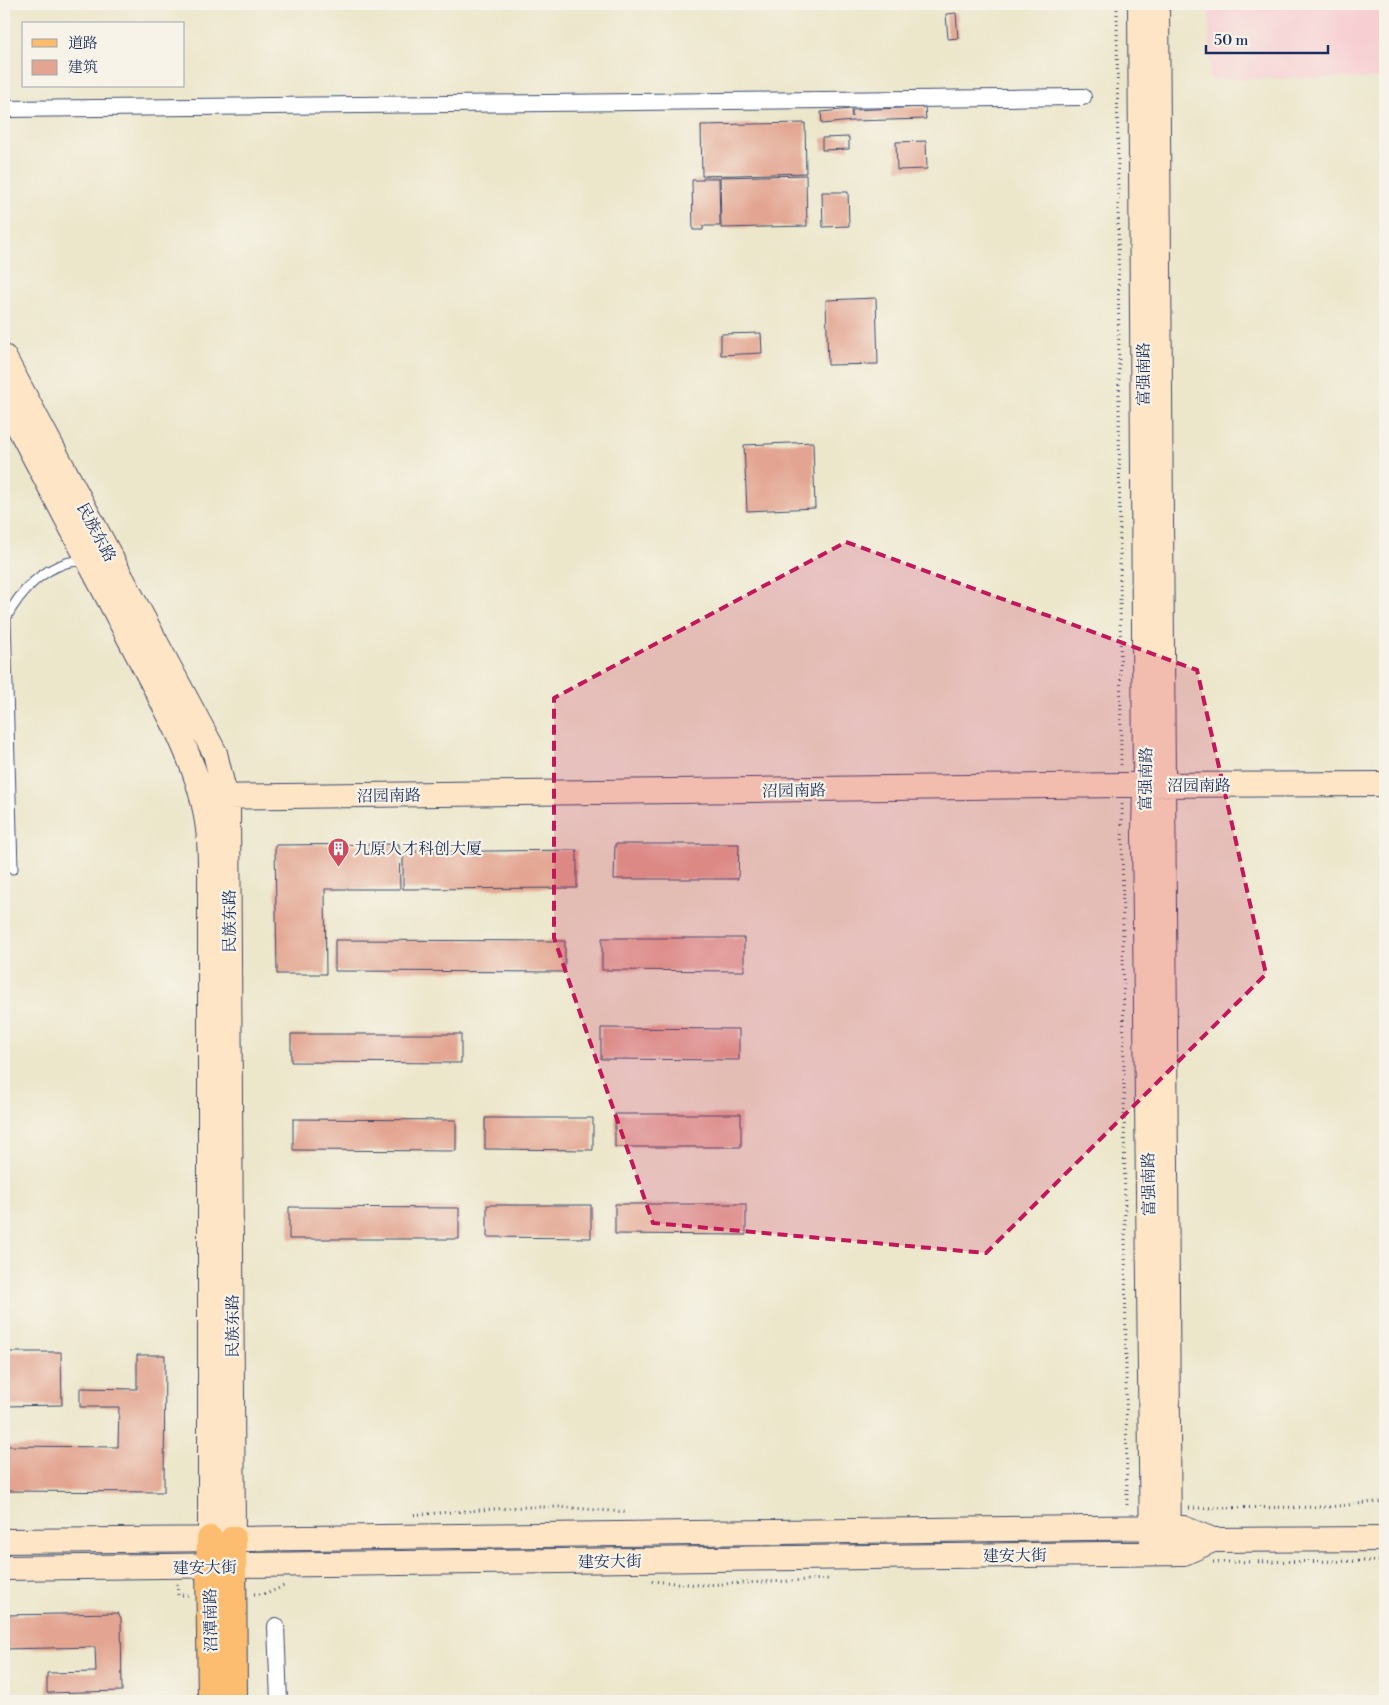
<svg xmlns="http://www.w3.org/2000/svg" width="1389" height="1705" font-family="'Libre Bodoni','Noto Serif SC',serif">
<rect width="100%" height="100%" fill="#f7f3e8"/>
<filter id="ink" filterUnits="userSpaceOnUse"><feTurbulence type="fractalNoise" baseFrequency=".02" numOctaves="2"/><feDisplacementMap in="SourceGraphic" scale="10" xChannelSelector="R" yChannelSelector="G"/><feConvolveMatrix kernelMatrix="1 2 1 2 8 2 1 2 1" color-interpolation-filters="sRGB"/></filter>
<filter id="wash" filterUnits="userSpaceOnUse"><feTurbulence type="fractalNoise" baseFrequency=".0096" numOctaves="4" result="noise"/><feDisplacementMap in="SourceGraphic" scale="20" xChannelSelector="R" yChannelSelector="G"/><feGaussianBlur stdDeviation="1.12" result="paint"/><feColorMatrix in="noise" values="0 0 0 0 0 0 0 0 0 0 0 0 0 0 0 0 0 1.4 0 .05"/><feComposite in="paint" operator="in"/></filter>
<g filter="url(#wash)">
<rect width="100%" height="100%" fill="#ece6cb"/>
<path fill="#f7cfd3" d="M1209,4H1385V78L1210,79Z"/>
<g id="blocks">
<path fill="#e3a591" d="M956,13L958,38L948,39L946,14Z
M925,107L926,119L852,121L822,124L821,112L851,109L852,117V110Z
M805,123L806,173L702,176L701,125Z
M849,137V149L822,150V138Z
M926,141L927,169L897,170L896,142Z
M806,175L807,226L721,228L720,177Z
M703,178H719L720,226H703V230H693L692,180H703Z
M822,192H848L849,226L823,227Z
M876,298L878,364L828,365L826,300Z
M761,333L762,353L721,355V334Z
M813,442L815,508L747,511L744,445Z
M399,844L400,889H325L326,974H277L275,845Z
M615,844H739L738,879H614Z
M577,850V888L403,889V852Z
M602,938H744V971L602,970Z
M335,940L565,941V972L335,971Z
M601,1028L739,1029V1060L601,1059Z
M291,1034H461V1063L291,1062Z
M615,1114H741V1147H615Z
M485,1118H593V1150L485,1149Z
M293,1119L456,1120V1151L293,1150Z
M615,1204H746V1235L615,1234Z
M487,1205H591V1238L487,1237Z
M289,1207L459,1208V1239H289Z
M4,1352H61L62,1405L4,1406Z
M137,1355H165L164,1492L4,1491V1446L118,1447L119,1407H80V1388L137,1389Z
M118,1613L121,1618L122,1691L47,1693V1673L96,1672L95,1647L4,1649V1615Z"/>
</g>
</g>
<g filter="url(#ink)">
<use href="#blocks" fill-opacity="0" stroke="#3a4a6e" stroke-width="1"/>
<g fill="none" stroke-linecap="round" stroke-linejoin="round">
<defs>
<path id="lane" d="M13,869L6,618C19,594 38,572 66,563C72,561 79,561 86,561"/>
<path id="street" d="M4,109L1083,97
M276,1626L279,1701"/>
<path id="secondary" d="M1140,4L1145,785L1144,832L1152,1553
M1157,4L1169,1553
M4,357L215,753L228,808L233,1539
M4,399L174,724C189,756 202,787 207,822C211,846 210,871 210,895V1539
M209,797L1122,785L1385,784
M4,1541L233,1539L1169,1527L1183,1528L1213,1540L1385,1539
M4,1568L1184,1553L1213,1540"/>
<path id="primary" d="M210,1539L209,1567L211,1701
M233,1539L234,1701"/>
</defs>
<use href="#lane" stroke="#3a4a6e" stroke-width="11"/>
<use href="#street" stroke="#3a4a6e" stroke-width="18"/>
<use href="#secondary" stroke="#3a4a6e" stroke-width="26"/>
<use href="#primary" stroke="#3a4a6e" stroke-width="28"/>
<path stroke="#3a4a6e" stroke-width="3" stroke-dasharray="1 4" stroke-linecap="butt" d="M1117,4L1121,766
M1122,804L1127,1508
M1189,1508L1327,1507L1385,1501
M409,1515L523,1507H559L625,1512
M1213,1562L1385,1561
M652,1581L700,1585L830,1579
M177,1584L178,1595H190
M254,1594H266L286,1585"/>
<use href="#lane" stroke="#fff" stroke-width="9"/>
<use href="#street" stroke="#fff" stroke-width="16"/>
<use href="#secondary" stroke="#fee5c5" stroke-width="24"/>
<use href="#primary" stroke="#fcbd6f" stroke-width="26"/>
</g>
</g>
<path fill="#c2185b" fill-opacity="0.2" stroke="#c2185b" stroke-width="4" stroke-dasharray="10 6" stroke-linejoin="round" d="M846,542L1197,670L1266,974L986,1253L653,1223L554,938V698Z"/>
<defs>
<symbol id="building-pin" viewBox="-11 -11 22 30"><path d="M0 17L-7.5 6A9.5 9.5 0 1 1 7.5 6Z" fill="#d1495b" stroke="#f7f3e8"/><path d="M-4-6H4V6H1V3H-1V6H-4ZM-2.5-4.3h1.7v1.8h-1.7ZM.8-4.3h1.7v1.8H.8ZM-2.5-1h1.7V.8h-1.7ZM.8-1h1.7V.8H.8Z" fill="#fff"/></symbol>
</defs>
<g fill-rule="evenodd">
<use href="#building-pin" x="326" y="836" width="25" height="34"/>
</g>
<g text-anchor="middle" stroke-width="4.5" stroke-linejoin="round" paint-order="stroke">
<g font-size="16" fill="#1b2f5e" stroke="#f7f3e8">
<text transform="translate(1143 374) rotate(-90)" y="6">富强南路</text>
<text transform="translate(97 532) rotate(62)" y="6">民族东路</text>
<text transform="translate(1145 779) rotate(-89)" y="6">富强南路</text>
<text x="1199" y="791">沼园南路</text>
<text transform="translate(794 790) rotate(-1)" y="6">沼园南路</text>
<text transform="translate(389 795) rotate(-1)" y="6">沼园南路</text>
<text transform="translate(229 921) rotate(-90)" y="6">民族东路</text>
<text transform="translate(1148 1184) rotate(-91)" y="6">富强南路</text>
<text transform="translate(232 1326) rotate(-90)" y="6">民族东路</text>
<text transform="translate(1015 1555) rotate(-1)" y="6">建安大街</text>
<text transform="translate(610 1561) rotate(-1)" y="6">建安大街</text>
<text transform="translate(205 1567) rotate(-1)" y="6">建安大街</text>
<text transform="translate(210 1620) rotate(-91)" y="6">沼潭南路</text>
</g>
<g font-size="16" fill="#1b2f5e" stroke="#f7f3e8" text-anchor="start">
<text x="354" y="854">九原人才科创大厦</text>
</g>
</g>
<rect width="1389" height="1705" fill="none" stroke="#f7f3e8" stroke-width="20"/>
<rect x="22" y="22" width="162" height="65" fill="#f7f3e8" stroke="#9fa5b1"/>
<rect x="32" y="39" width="25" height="8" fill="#fcbd6f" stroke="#9fa5b1"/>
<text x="68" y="48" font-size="15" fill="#1b2f5e">道路</text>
<rect x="32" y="60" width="25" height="15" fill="#e3a591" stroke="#9fa5b1"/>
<text x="68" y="72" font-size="15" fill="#1b2f5e">建筑</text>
<path d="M1206 45v8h122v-8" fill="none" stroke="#1b2f5e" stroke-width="2.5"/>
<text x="1214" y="45" font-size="15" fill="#1b2f5e" stroke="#f7f3e8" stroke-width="4" paint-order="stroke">50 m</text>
</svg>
